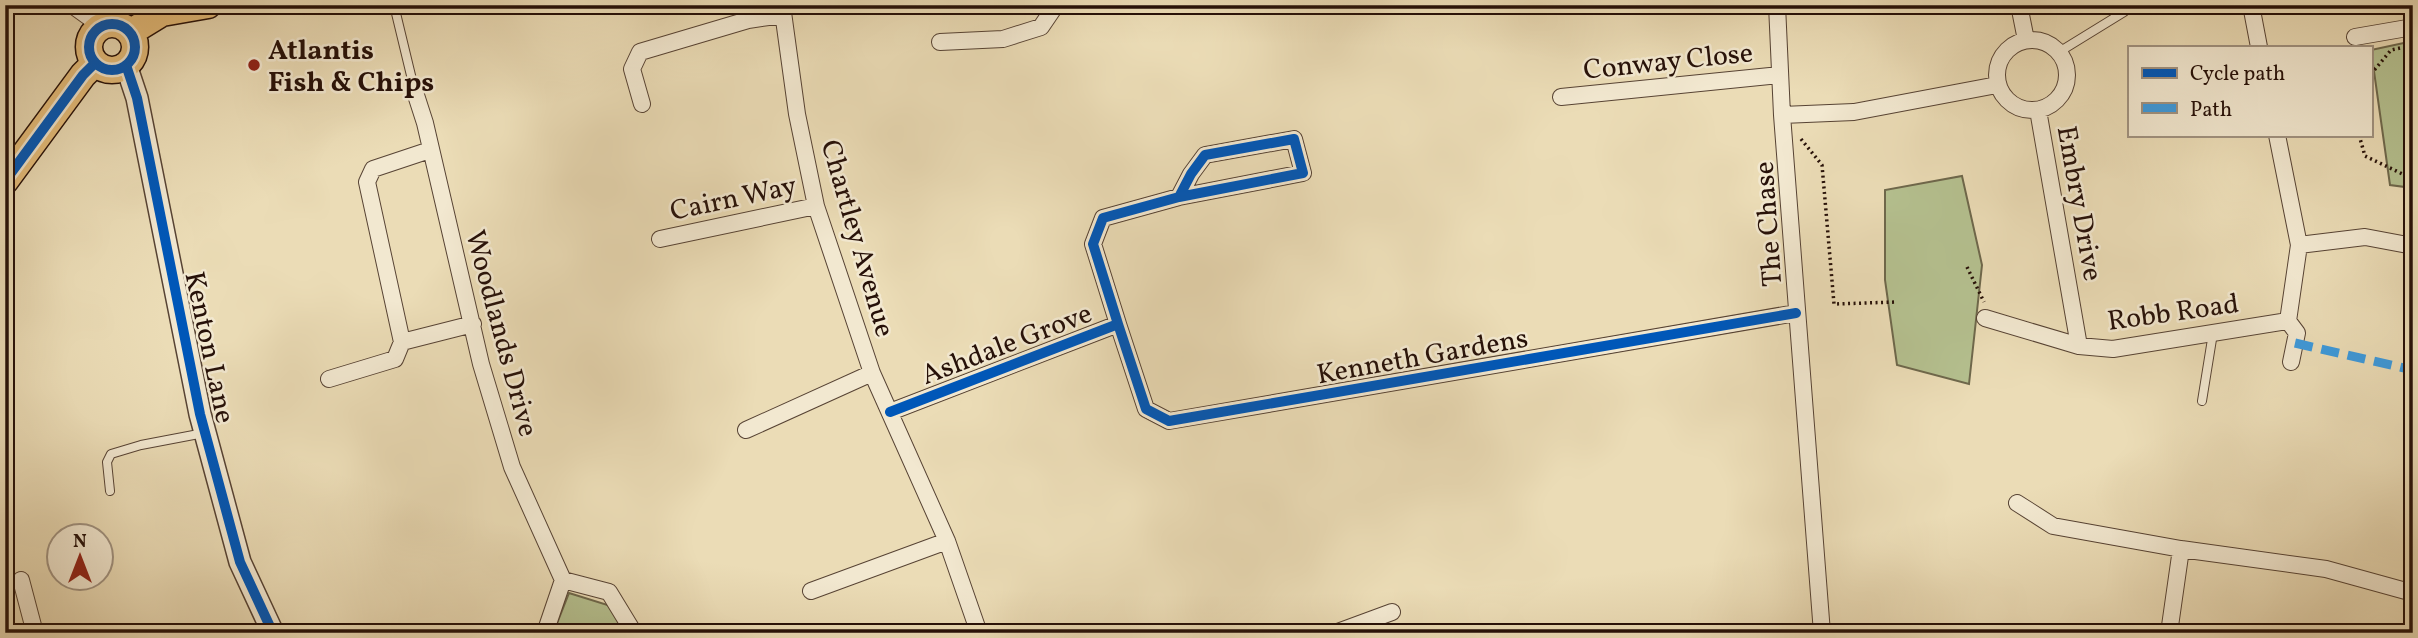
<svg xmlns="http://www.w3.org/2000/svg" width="2418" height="638" font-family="Vollkorn,serif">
<rect width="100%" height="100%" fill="#ebdcb6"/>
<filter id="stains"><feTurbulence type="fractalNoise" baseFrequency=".00286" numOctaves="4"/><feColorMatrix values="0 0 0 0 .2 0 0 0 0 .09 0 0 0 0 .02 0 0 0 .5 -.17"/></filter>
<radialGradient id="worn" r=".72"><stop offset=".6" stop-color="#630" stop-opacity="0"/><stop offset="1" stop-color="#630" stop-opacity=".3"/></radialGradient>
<path fill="#b5c190" stroke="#6e684c" stroke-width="2" d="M2413,41V188L2390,185L2371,50Z
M1962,176L1982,265L1969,384L1897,365L1885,280V190Z
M569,593L614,607L628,633H560L556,626Z"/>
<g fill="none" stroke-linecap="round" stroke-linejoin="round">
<defs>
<path id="service" d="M394,5L415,92
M2059,52L2124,12L2129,5
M2202,401L2213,333
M110,491L107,462L111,454L141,445L204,433"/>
<path id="minor" d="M72,5L101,26
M782,5L797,114L816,206L872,373L947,541L979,633
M1777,5L1782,115L1822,633
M2019,5L2026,40
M2251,5L2259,47
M2355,37L2413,27
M1997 75a35 35 0 1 1 70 0a35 35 0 1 1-70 0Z
M940,42L1003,39L1041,27L1056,5
M415,92L425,123L481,364L512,467L563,580L547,627L551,633
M1561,97L1780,75
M642,104L632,69L640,52L748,20L783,15
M2038,110L2079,346
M1782,115L1854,112L1997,85
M2277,135L2299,245L2288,321
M660,239L816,206
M2299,245L2365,237L2413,246
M1985,318L2079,346L2113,349L2288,321
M2288,321L2297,333L2291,362
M1118,324L1146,409L1169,421L1796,313
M402,342L473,324
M329,379L395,359L402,342L367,182L373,169L430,150
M890,412L1118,324L1093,244L1103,218L1179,197L1303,173L1294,139L1205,155L1191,174L1179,197
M746,430L872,373
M2017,503L2053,526L2181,549L2326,569L2413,593
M21,580L35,633
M563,580L609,592L634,633
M811,591L947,541
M1335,633L1392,612
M2169,633L2181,549"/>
<path id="tertiary" d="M126,65L137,98L200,414L240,562L273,633"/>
<path id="primary" d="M89 47a23 23 0 1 1 46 0a23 23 0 1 1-46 0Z
M131,32L162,13L208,5
M5,181L83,75L95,63"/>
</defs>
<use href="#service" stroke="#574334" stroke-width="10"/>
<use href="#minor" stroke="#574334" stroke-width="18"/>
<use href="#tertiary" stroke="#574334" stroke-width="24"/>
<use href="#primary" stroke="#261008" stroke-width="29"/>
<path stroke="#261008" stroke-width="3.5" stroke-dasharray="2 3.5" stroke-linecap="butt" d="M114,5L117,17
M2371,74L2391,50L2400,48
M2359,135L2365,156L2413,179
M1801,139L1822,165L1834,304L1897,302
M1967,267L1984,302"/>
<use href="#service" stroke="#f2e8d0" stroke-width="8"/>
<use href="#minor" stroke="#f2e8d0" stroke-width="16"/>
<use href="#tertiary" stroke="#f2e8d0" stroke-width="21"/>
<use href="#primary" stroke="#e6be7b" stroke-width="26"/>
<path stroke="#3c9add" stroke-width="9" stroke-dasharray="18 9" stroke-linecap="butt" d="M2295,343L2413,370"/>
<defs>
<path id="cycleway" d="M89 47a23 23 0 1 1 46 0a23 23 0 1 1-46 0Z
M126,65L137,98L200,414L240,562L273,633
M5,181L83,75L95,63
M1118,324L1146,409L1169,421L1796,313
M890,412L1118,324L1093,244L1103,218L1179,197L1303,173L1294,139L1205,155L1191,174L1179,197"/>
</defs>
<use href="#cycleway" stroke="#f2e8d0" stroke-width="15"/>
<use href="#cycleway" stroke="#0057b8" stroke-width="10"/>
</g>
<circle fill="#8f2418" stroke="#f2e8d0" stroke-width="2.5" cx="254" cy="65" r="7"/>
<g text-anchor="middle" stroke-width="5" stroke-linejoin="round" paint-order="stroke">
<g font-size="28" font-weight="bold" fill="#261008" stroke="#f2e8d0" text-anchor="start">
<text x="268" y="59">Atlantis<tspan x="268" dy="32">Fish &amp; Chips</tspan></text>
</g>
<g font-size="28" fill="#261008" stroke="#f2e8d0">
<text transform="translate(1668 60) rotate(-6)" y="10">Conway Close</text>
<text transform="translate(733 197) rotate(-12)" y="10">Cairn Way</text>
<text transform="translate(2081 203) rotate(80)" y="10">Embry Drive</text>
<text transform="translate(1767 224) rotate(-94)" y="10">The Chase</text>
<text transform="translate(859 238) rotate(74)" y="10">Chartley Avenue</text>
<text transform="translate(2173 311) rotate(-8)" y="10">Robb Road</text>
<text transform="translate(503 333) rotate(75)" y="10">Woodlands Drive</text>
<text transform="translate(1006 343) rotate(-21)" y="10">Ashdale Grove</text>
<text transform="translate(211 347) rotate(78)" y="10">Kenton Lane</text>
<text transform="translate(1422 355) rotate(-10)" y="10">Kenneth Gardens</text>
</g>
</g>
<rect width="2418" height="638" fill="none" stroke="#ebdcb6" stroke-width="28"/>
<rect x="7" y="7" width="2404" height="624" fill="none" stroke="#261008" stroke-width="3.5"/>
<rect x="14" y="14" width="2390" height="610" fill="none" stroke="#261008" stroke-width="2"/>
<rect x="2128" y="46" width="245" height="91" fill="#f2e8d0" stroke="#a09280" stroke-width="2"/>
<rect x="2142" y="68" width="35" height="10" fill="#0057b8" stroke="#a09280" stroke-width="2"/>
<text x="2190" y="80" font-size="21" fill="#261008">Cycle path</text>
<rect x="2142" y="103" width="35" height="10" fill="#3c9add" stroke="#a09280" stroke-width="2"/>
<text x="2190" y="116" font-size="21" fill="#261008">Path</text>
<g transform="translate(80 557)"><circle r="33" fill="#f2e8d0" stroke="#a09280" stroke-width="2"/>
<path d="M0-5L12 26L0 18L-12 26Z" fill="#8f2418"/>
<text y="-10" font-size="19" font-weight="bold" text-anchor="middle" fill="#261008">N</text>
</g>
<rect width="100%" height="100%" filter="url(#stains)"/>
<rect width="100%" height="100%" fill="url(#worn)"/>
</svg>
